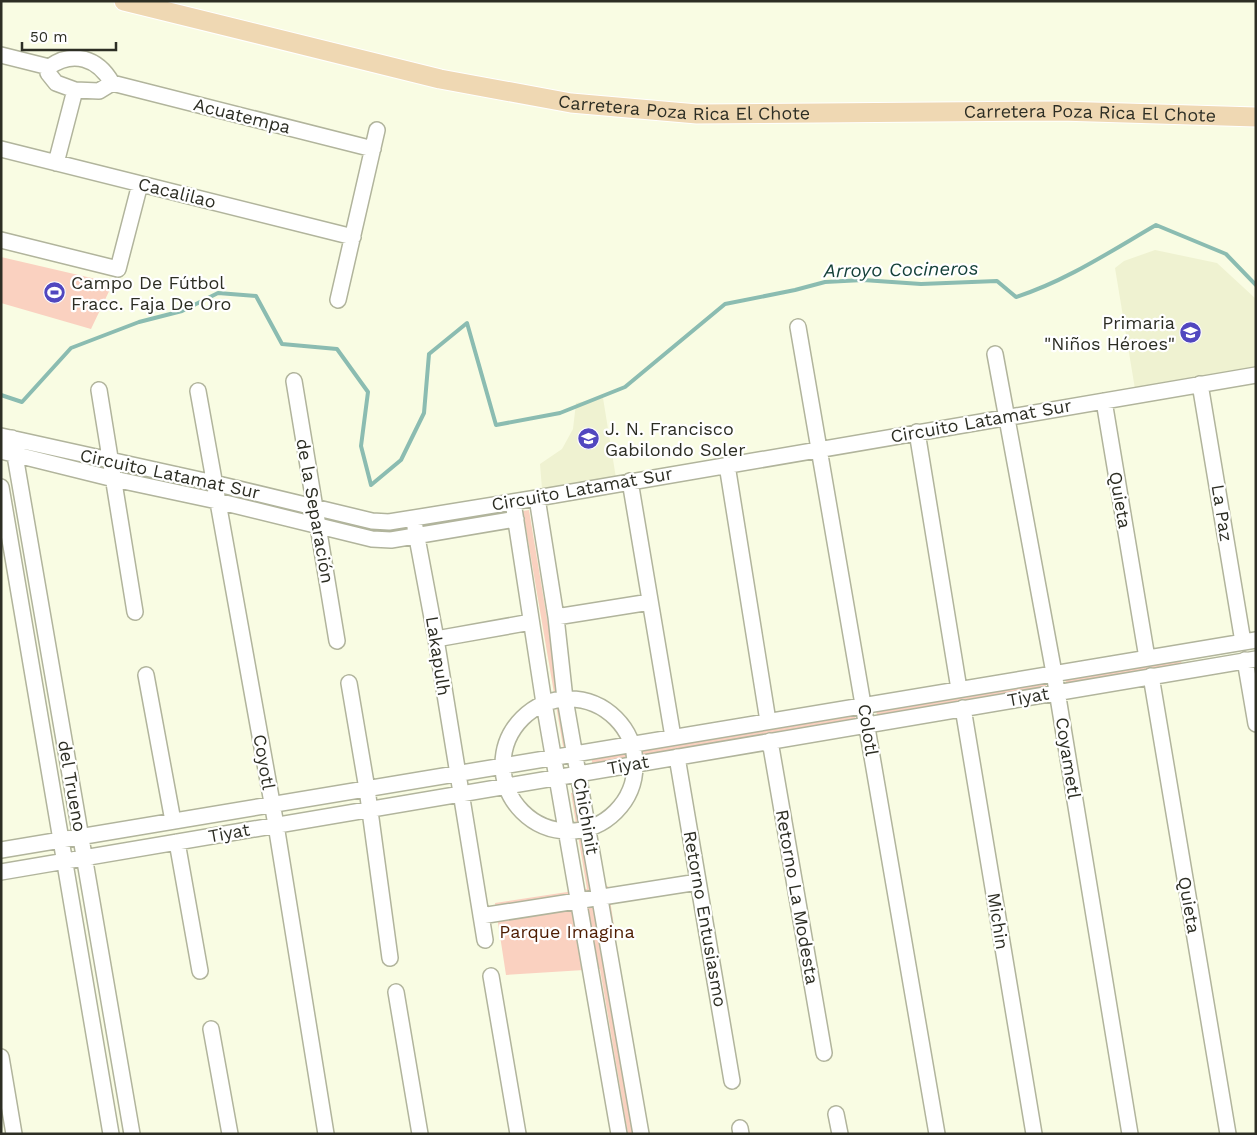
<svg xmlns="http://www.w3.org/2000/svg" width="1257" height="1135" font-family="'Work Sans',sans-serif">
<rect width="100%" height="100%" fill="#f9fce3"/>
<path fill="#eff2d1" d="M1155,250L1217,263L1256,299V367L1135,389L1115,268L1124,261Z
M603,398L616,478L542,489L540,464L562,449L573,429L576,403Z"/>
<path fill="#fad1c0" d="M1,257L113,283L91,329L1,303Z
M529,510L569,751L564,752L523,511Z
M1181,660L1182,667L1067,687L1065,679Z
M1045,682L1047,690L878,718L876,711Z
M855,714L856,721L593,765L591,758Z
M576,792L593,888L608,886L614,926L634,1134H628L600,969L506,975L495,903L587,889L571,793Z"/>
<g fill="none" stroke-linecap="round" stroke-linejoin="round">
<path stroke="#8bbcb1" stroke-width="4" d="M1,395L22,402L71,348L139,322L182,311L218,293L256,296L282,344L337,349L368,392L361,446L371,485L401,460L424,413L429,354L467,323L496,425L560,413L625,387L725,304L795,290L825,282L863,280L921,284L997,281L1016,297C1066,281 1111,251 1156,225L1226,254L1256,285"/>
<defs>
<path id="minor" d="M1,55L49,67C73,50 98,58 112,83
M49,67L48,73L56,83L75,90L99,91L112,83L373,149
M1,149L353,237
M56,163L75,90
M1,240L118,269L140,184
M338,300L377,130
M798,327L937,1134
M995,354L1054,673L1130,1134
M294,381L337,641
M1200,384L1243,642
M99,390L135,612
M198,391L276,825L326,1134
M1104,401L1147,658
M917,432L959,689
M1,436L214,483L372,521L389,522L537,498L1256,375
M12,438L132,1134
M1,451L114,479L217,501L372,539L391,540L516,519
M727,465L768,721
M630,481L673,737
M1,487L111,1134
M537,498L556,617L565,699L641,1134
M513,502L544,703L619,1134
M415,527L436,639L485,940
M556,617L650,602
M436,639L531,622
M1245,660L1256,724
M146,675L173,821
M1151,676L1228,1134
M349,683L367,789L390,958
M503 765a66 66 0 1 1 132 0a66 66 0 1 1-132 0Z
M963,708L1034,1134
M770,741L824,1053
M677,757L732,1081
M177,842L200,971
M1,850L1256,640
M1,872L1256,659
M481,916L698,882
M491,976L518,1134
M396,992L420,1134
M211,1029L230,1134
M1,1057L14,1134
M836,1114L840,1134
M740,1128L741,1134"/>
<g id="major">
<path id="s1" d="M124,1L440,79L571,103L697,114L1060,111L1256,117"/>
</g>
</defs>
<use href="#minor" stroke="#b1b49c" stroke-width="18"/>
<use href="#major" stroke="#fff" stroke-width="21"/>
<use href="#minor" stroke="#fff" stroke-width="15"/>
<use href="#major" stroke="#efd8b3" stroke-width="19"/>
</g>
<defs>
<symbol id="stadium-disc" viewBox="-11 -11 22 22"><circle r="9.5" fill="#5147bf" stroke="#fff"/><path d="M0-5a6.5 5 0 1 0 0 10a6.5 5 0 1 0 0-10ZM-3.5-1.8h7v3.6h-7Z" fill="#fff"/></symbol>
<symbol id="school-disc" viewBox="-11 -11 22 22"><circle r="9.5" fill="#5147bf" stroke="#fff"/><path d="M0-5L7-2L0 1L-7-2ZM-4 1L0 2.5L4 1V4Q0 6-4 4Z" fill="#fff"/></symbol>
</defs>
<g fill-rule="evenodd">
<use href="#stadium-disc" x="42" y="280" width="25" height="25"/>
<use href="#school-disc" x="1178" y="320" width="25" height="25"/>
<use href="#school-disc" x="576" y="426" width="25" height="25"/>
</g>
<g text-anchor="middle" stroke-width="4.5" stroke-linejoin="round" paint-order="stroke">
<g font-size="18" fill="#2d2e24" stroke="#fff">
<text dy="6" stroke="none"><textPath href="#s1" startOffset="572">Carretera Poza Rica El Chote</textPath></text>
<text dy="6" stroke="none"><textPath href="#s1" startOffset="978">Carretera Poza Rica El Chote</textPath></text>
<text transform="translate(242 116) rotate(14)" y="6">Acuatempa</text>
<text transform="translate(177 193) rotate(14)" y="6">Cacalilao</text>
<text transform="translate(981 421) rotate(-10)" y="6">Circuito Latamat Sur</text>
<text transform="translate(170 474) rotate(12)" y="6">Circuito Latamat Sur</text>
<text transform="translate(582 489) rotate(-10)" y="6">Circuito Latamat Sur</text>
<text transform="translate(1120 500) rotate(80)" y="6">Quieta</text>
<text transform="translate(315 511) rotate(80)" y="6">de la Separación</text>
<text transform="translate(1222 513) rotate(81)" y="6">La Paz</text>
<text transform="translate(438 656) rotate(81)" y="6">Lakapulh</text>
<text transform="translate(1028 697) rotate(-10)" y="6">Tiyat</text>
<text transform="translate(868 730) rotate(81)" y="6">Colotl</text>
<text transform="translate(1068 758) rotate(81)" y="6">Coyametl</text>
<text transform="translate(264 762) rotate(80)" y="6">Coyotl</text>
<text transform="translate(628 765) rotate(-10)" y="6">Tiyat</text>
<text transform="translate(72 786) rotate(80)" y="6">del Trueno</text>
<text transform="translate(586 816) rotate(80)" y="6">Chichinit</text>
<text transform="translate(229 833) rotate(-10)" y="6">Tiyat</text>
<text transform="translate(797 897) rotate(80)" y="6">Retorno La Modesta</text>
<text transform="translate(1189 905) rotate(80)" y="6">Quieta</text>
<text transform="translate(705 919) rotate(80)" y="6">Retorno Entusiasmo</text>
<text transform="translate(998 921) rotate(81)" y="6">Michin</text>
</g>
<g font-size="18" fill="#2d2e24" stroke="#fff" text-anchor="start">
<text x="71" y="289">Campo De Fútbol<tspan x="71" dy="21">Fracc. Faja De Oro</tspan></text>
<text x="1175" y="329" text-anchor="end">Primaria<tspan x="1175" dy="21">"Niños Héroes"</tspan></text>
<text x="605" y="435">J. N. Francisco<tspan x="605" dy="21">Gabilondo Soler</tspan></text>
</g>
<g font-size="18" fill="#4e1c01" stroke="#fff">
<text x="567" y="938">Parque Imagina</text>
</g>
<g font-size="19" font-style="italic" fill="#154139" stroke="#fff">
<text transform="translate(901 269) rotate(-1)" y="7">Arroyo Cocineros</text>
</g>
</g>
<rect width="1257" height="1135" fill="none" stroke="#2d2e24" stroke-width="5"/>
<path d="M22 42v8h94v-8" fill="none" stroke="#2d2e24" stroke-width="2.5"/>
<text x="30" y="42" font-size="15" fill="#2d2e24" stroke="#ffffff" stroke-width="4" paint-order="stroke">50 m</text>
</svg>
